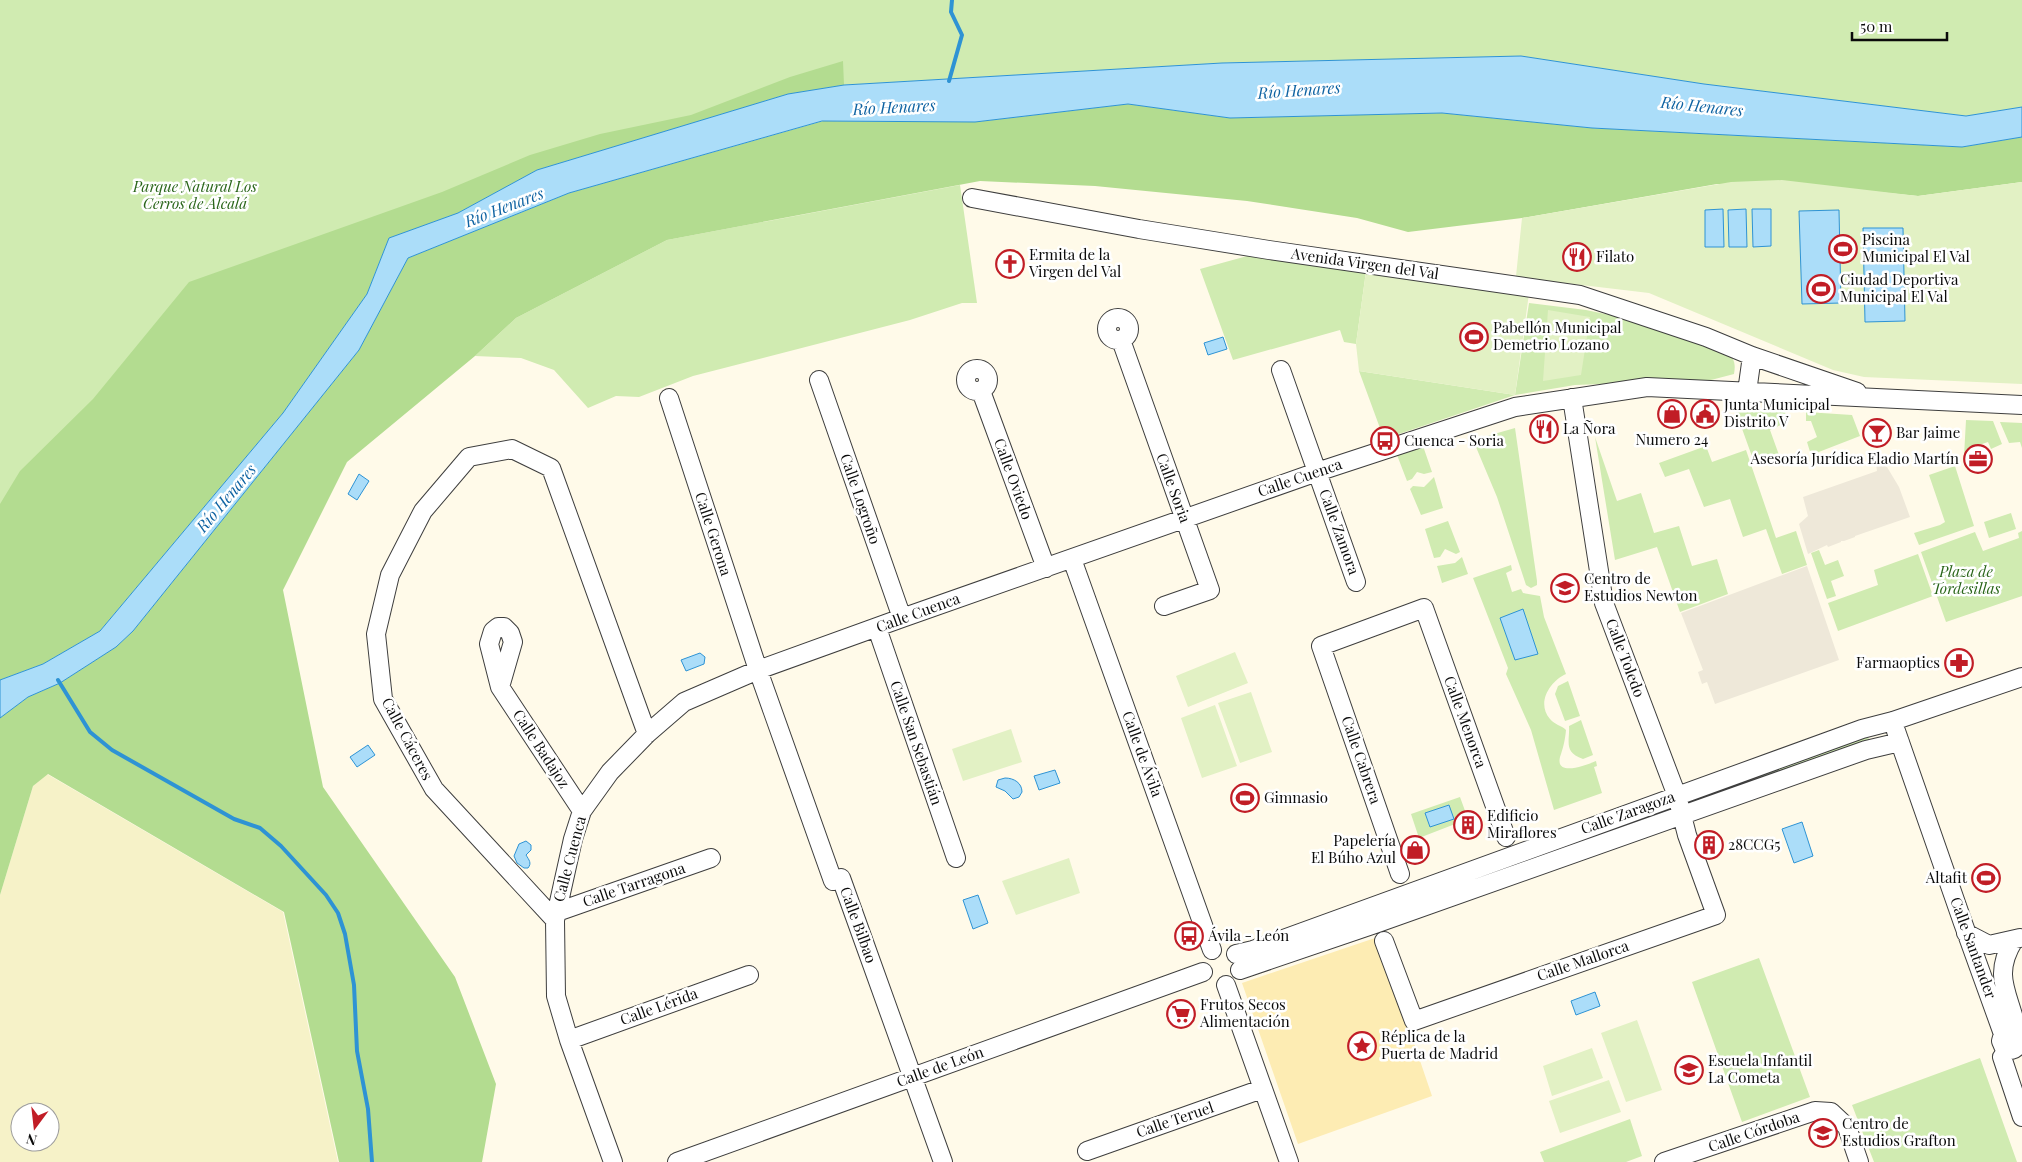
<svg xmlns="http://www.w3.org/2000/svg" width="2022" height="1162" font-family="'Playfair Display',serif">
<rect width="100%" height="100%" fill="#fffae9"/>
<path fill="#f6f2c8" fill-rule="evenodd" d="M47,774L283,912L338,1162H0V895L33,786ZM20,1112H50V1142H20Z"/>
<path fill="#d0ebb1" d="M0,0H2022V107L1966,116L1704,84L1521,56L1222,63L844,85L788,94L537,170L458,213L389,238L0,680Z
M960,185L977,303H962L910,320L693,376L639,397L616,396L588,408L554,370L521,358L475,356L516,318L667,240Z
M1269,250L1367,264L1356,344L1344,342L1340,330L1233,360L1200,269Z
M1529,303L1586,310L1648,323L1726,351C1734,358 1736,363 1734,374L1711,380L1575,385L1515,395L1384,439L1359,371L1515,395Z
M1737,409L1785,411L1787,422L1770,430L1779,455L1777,460L1757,464L1754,462L1736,412Z
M1806,412L1852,415L1860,436L1811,455L1807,442L1817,437L1811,421H1806Z
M1966,420L1993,421L2002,444L1991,449L1988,442L1973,447L1974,452L1964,456Z
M2000,422L2022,423V448L2020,442L2009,443Z
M1515,428L1537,581V585L1531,588L1526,585L1497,497L1473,440Z
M1595,437L1617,501L1641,493L1654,533L1679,526L1692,566L1717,559L1728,594L1680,612L1657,547L1615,560Z
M1423,446L1432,472L1424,474L1417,472L1412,479L1407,481L1397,455Z
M1706,446L1712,462L1746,450L1776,538L1796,531L1807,565L1782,574L1766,529L1743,537L1730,499L1704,507L1689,469L1665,477L1659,463Z
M1955,466L1974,526L1919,545L1914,533L1940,525L1945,522L1929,475Z
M1434,477L1443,508L1421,515L1410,489L1413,486L1424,487Z
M2011,513L2016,529L1989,538L1984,522Z
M1448,521L1460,552L1456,554L1445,549L1440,557L1434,558L1425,529Z
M2022,531V596L1946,622L1921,552L1975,532L1983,551L2019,538L2018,533Z
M1819,550L1825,565L1838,560L1844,576L1831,581L1836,596L1827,599L1811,553Z
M1918,554L1933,596L1838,631L1828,603L1878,585L1874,570Z
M1462,557L1468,574L1442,583L1437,566L1455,563Z
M1511,565L1512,570L1506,573L1512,592L1521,589L1523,593L1540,596L1544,617L1566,674C1550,681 1536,703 1550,719C1555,725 1561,725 1566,730C1565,741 1563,748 1560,757C1555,778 1589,764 1596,761L1597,766L1594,767L1602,793L1554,810L1531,730L1506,674L1508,668L1473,578Z
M1568,681L1580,716L1565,721L1555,694L1558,686Z
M1581,720L1593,755L1583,759C1563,752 1570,741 1569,726Z
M1867,734L1870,742L1700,803L1698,795Z
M1460,797L1468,819L1419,838L1411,814Z
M1759,958L1810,1097L1742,1122L1692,982Z
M1980,1058L2017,1162H1874L1852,1105Z
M1630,1119L1642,1156L1626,1162H1544L1540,1152Z"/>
<path fill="#b3dc90" d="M843,61L844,85L788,94L537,170L458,213L389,238L367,294L283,413L100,631L43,664L0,680V504L20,471L93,399L189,282L442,192L530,155L600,134L691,115L790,77Z
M1128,104L1230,118L1442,113L1592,128L1962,147L2022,137V182L1918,196L1808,185L1717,184L1522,218L1408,232L1357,218L1247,201L1095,186L980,181L667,240L516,318L475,356L347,462L283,590L323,787L455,977L496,1084L482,1162H339L284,912L48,774L33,786L0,895V718L28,697L60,683L116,647L133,631L359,350L408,258L569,193L823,121L975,122Z"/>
<path fill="#fdecb3" d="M1378,937L1432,1096L1298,1144L1242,983Z"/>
<path fill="#e2f1c4" d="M1782,180L1918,196L2022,182V384L1864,377L1833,370L1649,293L1531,279L1515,395L1359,371L1356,344L1367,264L1515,286L1522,218L1731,182Z
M1548,310L1590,317L1581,375L1543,381Z
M1235,652L1248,683L1188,707L1176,676Z
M1251,692L1272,752L1240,763L1218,703Z
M1215,705L1237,766L1202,778L1181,718Z
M1011,729L1022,762L963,781L952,749Z
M1069,858L1080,893L1016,915L1002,881Z
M1637,1020L1662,1090L1626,1102L1601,1033Z
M1592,1048L1603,1078L1552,1096L1543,1066Z
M1609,1080L1621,1112L1560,1133L1549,1101Z"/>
<path fill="#eee8d9" d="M1876,463L1887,467L1899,487L1910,517L1855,536V537L1844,541H1841V542L1828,547L1827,545L1808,554L1799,524L1808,516L1803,497L1877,471Z
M1807,566L1839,660L1715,704L1707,682L1702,684L1698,672L1703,670L1681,613Z"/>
<path fill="#abddf9" stroke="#2e93d4" d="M1521,56L1704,84L1966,116L2022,107V137L1962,147L1592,128L1442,113L1230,118L1128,104L975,122L822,121L569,193L408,258L359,350L133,631L116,647L60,683L28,697L0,718V680L43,664L100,631L283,413L367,294L389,238L458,213L537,170L788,94L844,85L1222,63Z
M1723,209L1724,247H1705V210Z
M1746,209L1747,247H1729L1728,210Z
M1752,209H1771V246L1753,247Z
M1839,210L1841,303L1802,304L1799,211Z
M1863,228H1903L1905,321L1865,322Z
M1223,337L1227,349L1208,355L1204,343Z
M359,474L369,481L357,500L348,494Z
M1523,609L1538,654L1515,660L1500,618Z
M700,653L705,657L704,664L686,671L681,660Z
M368,745L375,755L357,767L350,757Z
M1055,770L1060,783L1039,790L1034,776Z
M1005,778C1014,778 1022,783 1022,792L1019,797L1013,799L1005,791L996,787L998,780Z
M1449,805L1454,819L1430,827L1425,813Z
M1802,822L1813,856L1794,863L1782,829Z
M526,841L531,845V850L526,855C529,860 532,863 528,868H524L517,863L514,856L519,844Z
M978,895L988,923L973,929L963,900Z
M1595,992L1600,1006L1576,1015L1571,1001Z"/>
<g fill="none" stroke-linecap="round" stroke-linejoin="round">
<path stroke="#2e93d4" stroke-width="4" d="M949,81L962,35L951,12L952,0
M58,680L90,732L112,750L234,819L260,828L281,846L326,895L338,913L345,934L354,985L357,1051L368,1109L372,1162"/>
<defs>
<path id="minor" d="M972,198L1139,229L1269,250L1580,295L1706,337L1752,356L1857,392
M1107 329a11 11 0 1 1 22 0a11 11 0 1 1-22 0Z
M1121,340L1210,590L1164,606
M966 380a11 11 0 1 1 22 0a11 11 0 1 1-22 0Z
M1281,370L1356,582
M819,380L902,618
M981,391L1046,568
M1747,392L1752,356
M669,398L758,670L833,881L841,878L943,1162
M1072,559L1212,950
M877,628L956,858
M500,687L513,642L510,633L504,627H498L493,631L489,644L500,687L582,811
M1896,731L1963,923L2003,1034
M1400,874L1321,646L1424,608L1506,837
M557,912L711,858
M555,920L434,789L383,699L376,634L390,575L423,511L469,457L512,449L551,468L647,734
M1966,933L1989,945L2020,938
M2014,940C1991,977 2010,994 2017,1031C2022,1041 2017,1055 2004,1048L2001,1041L2003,1034L2010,1030L2017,1031
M1384,941L1414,1021L1716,915L1687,835L1677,796L1604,603L1572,398
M1236,954L1253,950L1862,729L1893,721L2022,677
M1240,970L1375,924L1866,750L1900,742
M1226,985L1289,1162
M569,1040L749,975
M2008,1050L2002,1057L2022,1117
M1087,1151L1262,1089
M613,1162L569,1040L556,996L555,920L573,839L582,811L610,772L647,734L684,702L758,670L902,618L1317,472L1515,407L1647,387L2022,405
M677,1162L1203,972
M1664,1162L1815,1111L1831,1112L1847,1127L1859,1162"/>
</defs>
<use href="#minor" stroke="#3e3e3e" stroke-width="20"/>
<use href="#minor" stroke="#fff" stroke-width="18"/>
</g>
<defs>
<symbol id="stadium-ring" viewBox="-11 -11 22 22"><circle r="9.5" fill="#fff" stroke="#c11d26" stroke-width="1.5"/><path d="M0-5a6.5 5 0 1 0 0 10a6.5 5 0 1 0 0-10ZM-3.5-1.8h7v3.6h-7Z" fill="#c11d26"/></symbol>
<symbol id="restaurant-ring" viewBox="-11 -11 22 22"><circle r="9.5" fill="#fff" stroke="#c11d26" stroke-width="1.5"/><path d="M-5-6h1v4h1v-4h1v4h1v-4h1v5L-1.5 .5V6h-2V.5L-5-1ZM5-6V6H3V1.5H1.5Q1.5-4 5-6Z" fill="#c11d26"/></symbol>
<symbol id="church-ring" viewBox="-11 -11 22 22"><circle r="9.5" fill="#fff" stroke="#c11d26" stroke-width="1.5"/><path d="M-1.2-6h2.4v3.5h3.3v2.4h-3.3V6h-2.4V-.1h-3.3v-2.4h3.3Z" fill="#c11d26"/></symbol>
<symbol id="shop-ring" viewBox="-11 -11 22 22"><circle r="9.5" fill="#fff" stroke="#c11d26" stroke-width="1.5"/><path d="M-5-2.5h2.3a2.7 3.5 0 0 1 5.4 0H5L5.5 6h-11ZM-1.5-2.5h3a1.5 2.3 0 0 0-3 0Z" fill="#c11d26"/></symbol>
<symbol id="civic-ring" viewBox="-11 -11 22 22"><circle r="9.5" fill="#fff" stroke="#c11d26" stroke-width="1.5"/><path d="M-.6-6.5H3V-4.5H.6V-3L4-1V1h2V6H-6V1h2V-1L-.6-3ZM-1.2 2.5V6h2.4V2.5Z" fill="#c11d26"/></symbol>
<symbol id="bar-ring" viewBox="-11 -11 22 22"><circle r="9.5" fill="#fff" stroke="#c11d26" stroke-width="1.5"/><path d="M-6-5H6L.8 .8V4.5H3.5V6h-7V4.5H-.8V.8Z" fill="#c11d26"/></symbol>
<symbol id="bus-ring" viewBox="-11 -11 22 22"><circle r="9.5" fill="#fff" stroke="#c11d26" stroke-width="1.5"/><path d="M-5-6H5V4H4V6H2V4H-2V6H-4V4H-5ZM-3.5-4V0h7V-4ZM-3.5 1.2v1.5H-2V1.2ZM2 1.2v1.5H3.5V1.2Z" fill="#c11d26"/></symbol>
<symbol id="office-ring" viewBox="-11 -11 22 22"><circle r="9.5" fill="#fff" stroke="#c11d26" stroke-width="1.5"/><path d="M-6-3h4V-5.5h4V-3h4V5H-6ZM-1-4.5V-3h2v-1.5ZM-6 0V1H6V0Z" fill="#c11d26"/></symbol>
<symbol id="school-ring" viewBox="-11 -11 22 22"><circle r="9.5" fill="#fff" stroke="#c11d26" stroke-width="1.5"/><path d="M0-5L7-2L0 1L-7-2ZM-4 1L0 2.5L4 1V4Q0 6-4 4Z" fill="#c11d26"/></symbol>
<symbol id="pharmacy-ring" viewBox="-11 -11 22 22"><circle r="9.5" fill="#fff" stroke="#c11d26" stroke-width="1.5"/><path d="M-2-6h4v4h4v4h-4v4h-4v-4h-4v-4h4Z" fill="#c11d26"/></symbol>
<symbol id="building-ring" viewBox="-11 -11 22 22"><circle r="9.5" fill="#fff" stroke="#c11d26" stroke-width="1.5"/><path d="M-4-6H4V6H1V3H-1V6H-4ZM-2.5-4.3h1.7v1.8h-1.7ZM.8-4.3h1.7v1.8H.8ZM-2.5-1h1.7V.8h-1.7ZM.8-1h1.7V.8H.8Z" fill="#c11d26"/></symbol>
<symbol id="supermarket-ring" viewBox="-11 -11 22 22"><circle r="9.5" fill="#fff" stroke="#c11d26" stroke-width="1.5"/><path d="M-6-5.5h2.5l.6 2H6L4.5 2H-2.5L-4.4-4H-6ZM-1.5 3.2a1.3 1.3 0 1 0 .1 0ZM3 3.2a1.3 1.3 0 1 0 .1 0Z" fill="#c11d26"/></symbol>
<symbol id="sight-ring" viewBox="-11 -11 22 22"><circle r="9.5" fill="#fff" stroke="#c11d26" stroke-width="1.5"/><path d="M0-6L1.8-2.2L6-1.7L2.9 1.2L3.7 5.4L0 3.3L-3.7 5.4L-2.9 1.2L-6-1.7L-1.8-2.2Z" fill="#c11d26"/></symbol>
</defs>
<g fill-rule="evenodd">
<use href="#stadium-ring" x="1827" y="233" width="32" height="32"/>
<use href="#restaurant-ring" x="1561" y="241" width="32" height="32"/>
<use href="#church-ring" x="994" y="248" width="32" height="32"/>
<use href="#stadium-ring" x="1805" y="273" width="32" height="32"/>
<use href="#stadium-ring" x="1458" y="321" width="32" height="32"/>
<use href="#shop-ring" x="1656" y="398" width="32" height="32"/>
<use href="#civic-ring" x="1689" y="398" width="32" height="32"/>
<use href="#restaurant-ring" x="1528" y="413" width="32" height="32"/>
<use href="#bar-ring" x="1861" y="417" width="32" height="32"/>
<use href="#bus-ring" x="1369" y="425" width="32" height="32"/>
<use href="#office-ring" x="1962" y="443" width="32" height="32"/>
<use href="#school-ring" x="1549" y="572" width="32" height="32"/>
<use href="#pharmacy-ring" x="1943" y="647" width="32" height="32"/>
<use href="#stadium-ring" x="1229" y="782" width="32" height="32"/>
<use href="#building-ring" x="1452" y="809" width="32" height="32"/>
<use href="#building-ring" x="1693" y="829" width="32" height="32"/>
<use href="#shop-ring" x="1399" y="834" width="32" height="32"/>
<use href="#stadium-ring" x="1970" y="862" width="32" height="32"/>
<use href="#bus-ring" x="1173" y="920" width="32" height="32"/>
<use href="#supermarket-ring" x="1165" y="998" width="32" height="32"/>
<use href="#sight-ring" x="1346" y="1030" width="32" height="32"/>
<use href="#school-ring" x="1673" y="1054" width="32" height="32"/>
<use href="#school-ring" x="1807" y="1117" width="32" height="32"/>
</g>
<g text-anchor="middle" stroke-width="5" stroke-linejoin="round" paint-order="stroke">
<g font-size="15" font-style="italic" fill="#296519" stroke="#fff">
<text x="195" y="192">Parque Natural Los<tspan x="195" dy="17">Cerros de Alcalá</tspan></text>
<text x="1966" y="577">Plaza de<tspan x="1966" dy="17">Tordesillas</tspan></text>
</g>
<g font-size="15" fill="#0b0b0b" stroke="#fff" text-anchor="start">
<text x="1862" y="245">Piscina<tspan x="1862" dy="17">Municipal El Val</tspan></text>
<text x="1029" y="260">Ermita de la<tspan x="1029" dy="17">Virgen del Val</tspan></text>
<text x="1596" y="262">Filato</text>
<text x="1840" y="285">Ciudad Deportiva<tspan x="1840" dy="17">Municipal El Val</tspan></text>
<text x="1493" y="333">Pabellón Municipal<tspan x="1493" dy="17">Demetrio Lozano</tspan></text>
<text x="1724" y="410">Junta Municipal<tspan x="1724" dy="17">Distrito V</tspan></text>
<text x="1563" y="434">La Ñora</text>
<text x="1896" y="438">Bar Jaime</text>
<text x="1672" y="445" text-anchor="middle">Numero 24</text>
<text x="1404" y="446">Cuenca - Soria</text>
<text x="1959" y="464" text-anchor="end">Asesoría Jurídica Eladio Martín</text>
<text x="1584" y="584">Centro de<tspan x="1584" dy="17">Estudios Newton</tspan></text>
<text x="1940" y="668" text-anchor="end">Farmaoptics</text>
<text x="1264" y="803">Gimnasio</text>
<text x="1487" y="821">Edificio<tspan x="1487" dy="17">Miraflores</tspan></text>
<text x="1396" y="846" text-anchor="end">Papelería<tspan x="1396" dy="17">El Búho Azul</tspan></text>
<text x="1728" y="850">28CCG5</text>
<text x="1967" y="883" text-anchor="end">Altafit</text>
<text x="1208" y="941">Ávila - León</text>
<text x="1200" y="1010">Frutos Secos<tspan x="1200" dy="17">Alimentación</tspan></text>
<text x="1381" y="1042">Réplica de la<tspan x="1381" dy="17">Puerta de Madrid</tspan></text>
<text x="1708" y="1066">Escuela Infantil<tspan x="1708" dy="17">La Cometa</tspan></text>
<text x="1842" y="1129">Centro de<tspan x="1842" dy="17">Estudios Grafton</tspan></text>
</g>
<g font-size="15" fill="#0b0b0b" stroke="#fff">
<text transform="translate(1365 264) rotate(8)" y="5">Avenida Virgen del Val</text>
<text transform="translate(1300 478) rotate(-19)" y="5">Calle Cuenca</text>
<text transform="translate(1013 479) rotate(70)" y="5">Calle Oviedo</text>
<text transform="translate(1173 488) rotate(70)" y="5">Calle Soria</text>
<text transform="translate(860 499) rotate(71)" y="5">Calle Logroño</text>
<text transform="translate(1339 532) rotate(70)" y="5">Calle Zamora</text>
<text transform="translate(713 534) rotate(72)" y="5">Calle Gerona</text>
<text transform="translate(918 613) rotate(-20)" y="5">Calle Cuenca</text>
<text transform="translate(1625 658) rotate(69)" y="5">Calle Toledo</text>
<text transform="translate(1465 722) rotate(70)" y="5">Calle Menorca</text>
<text transform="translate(407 739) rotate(62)" y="5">Calle Cáceres</text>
<text transform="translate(916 743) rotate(71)" y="5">Calle San Sebastián</text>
<text transform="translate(541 749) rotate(57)" y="5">Calle Badajoz</text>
<text transform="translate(1142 754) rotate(70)" y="5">Calle de Ávila</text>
<text transform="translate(1361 760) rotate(71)" y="5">Calle Cabrera</text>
<text transform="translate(1628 813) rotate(-20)" y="5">Calle Zaragoza</text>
<text transform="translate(570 859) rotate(-75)" y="5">Calle Cuenca</text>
<text transform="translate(634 885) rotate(-19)" y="5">Calle Tarragona</text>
<text transform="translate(858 925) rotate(70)" y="5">Calle Bilbao</text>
<text transform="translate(1973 948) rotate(70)" y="5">Calle Santander</text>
<text transform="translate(1583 961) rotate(-19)" y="5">Calle Mallorca</text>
<text transform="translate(659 1007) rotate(-20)" y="5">Calle Lérida</text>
<text transform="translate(940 1067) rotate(-20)" y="5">Calle de León</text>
<text transform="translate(1175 1120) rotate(-19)" y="5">Calle Teruel</text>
<text transform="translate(1754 1132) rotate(-19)" y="5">Calle Córdoba</text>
</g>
<g font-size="16" font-style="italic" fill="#0f63a2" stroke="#fff">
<text transform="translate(1299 90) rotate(-4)" y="6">Río Henares</text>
<text transform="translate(1702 106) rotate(6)" y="6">Río Henares</text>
<text transform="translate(894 107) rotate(-3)" y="6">Río Henares</text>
<text transform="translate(504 207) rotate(-21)" y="6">Río Henares</text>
<text transform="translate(226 498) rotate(-50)" y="6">Río Henares</text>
</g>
</g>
<g transform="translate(35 1127) rotate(195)"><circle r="24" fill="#ffffff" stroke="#9d9d9d"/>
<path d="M0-4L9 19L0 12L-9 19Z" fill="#c11d26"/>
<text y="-8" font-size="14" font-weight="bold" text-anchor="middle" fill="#0b0b0b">N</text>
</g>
<path d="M1852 32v8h95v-8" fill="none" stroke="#0b0b0b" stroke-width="2.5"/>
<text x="1860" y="32" font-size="15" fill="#0b0b0b" stroke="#ffffff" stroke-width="4" paint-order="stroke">50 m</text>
</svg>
